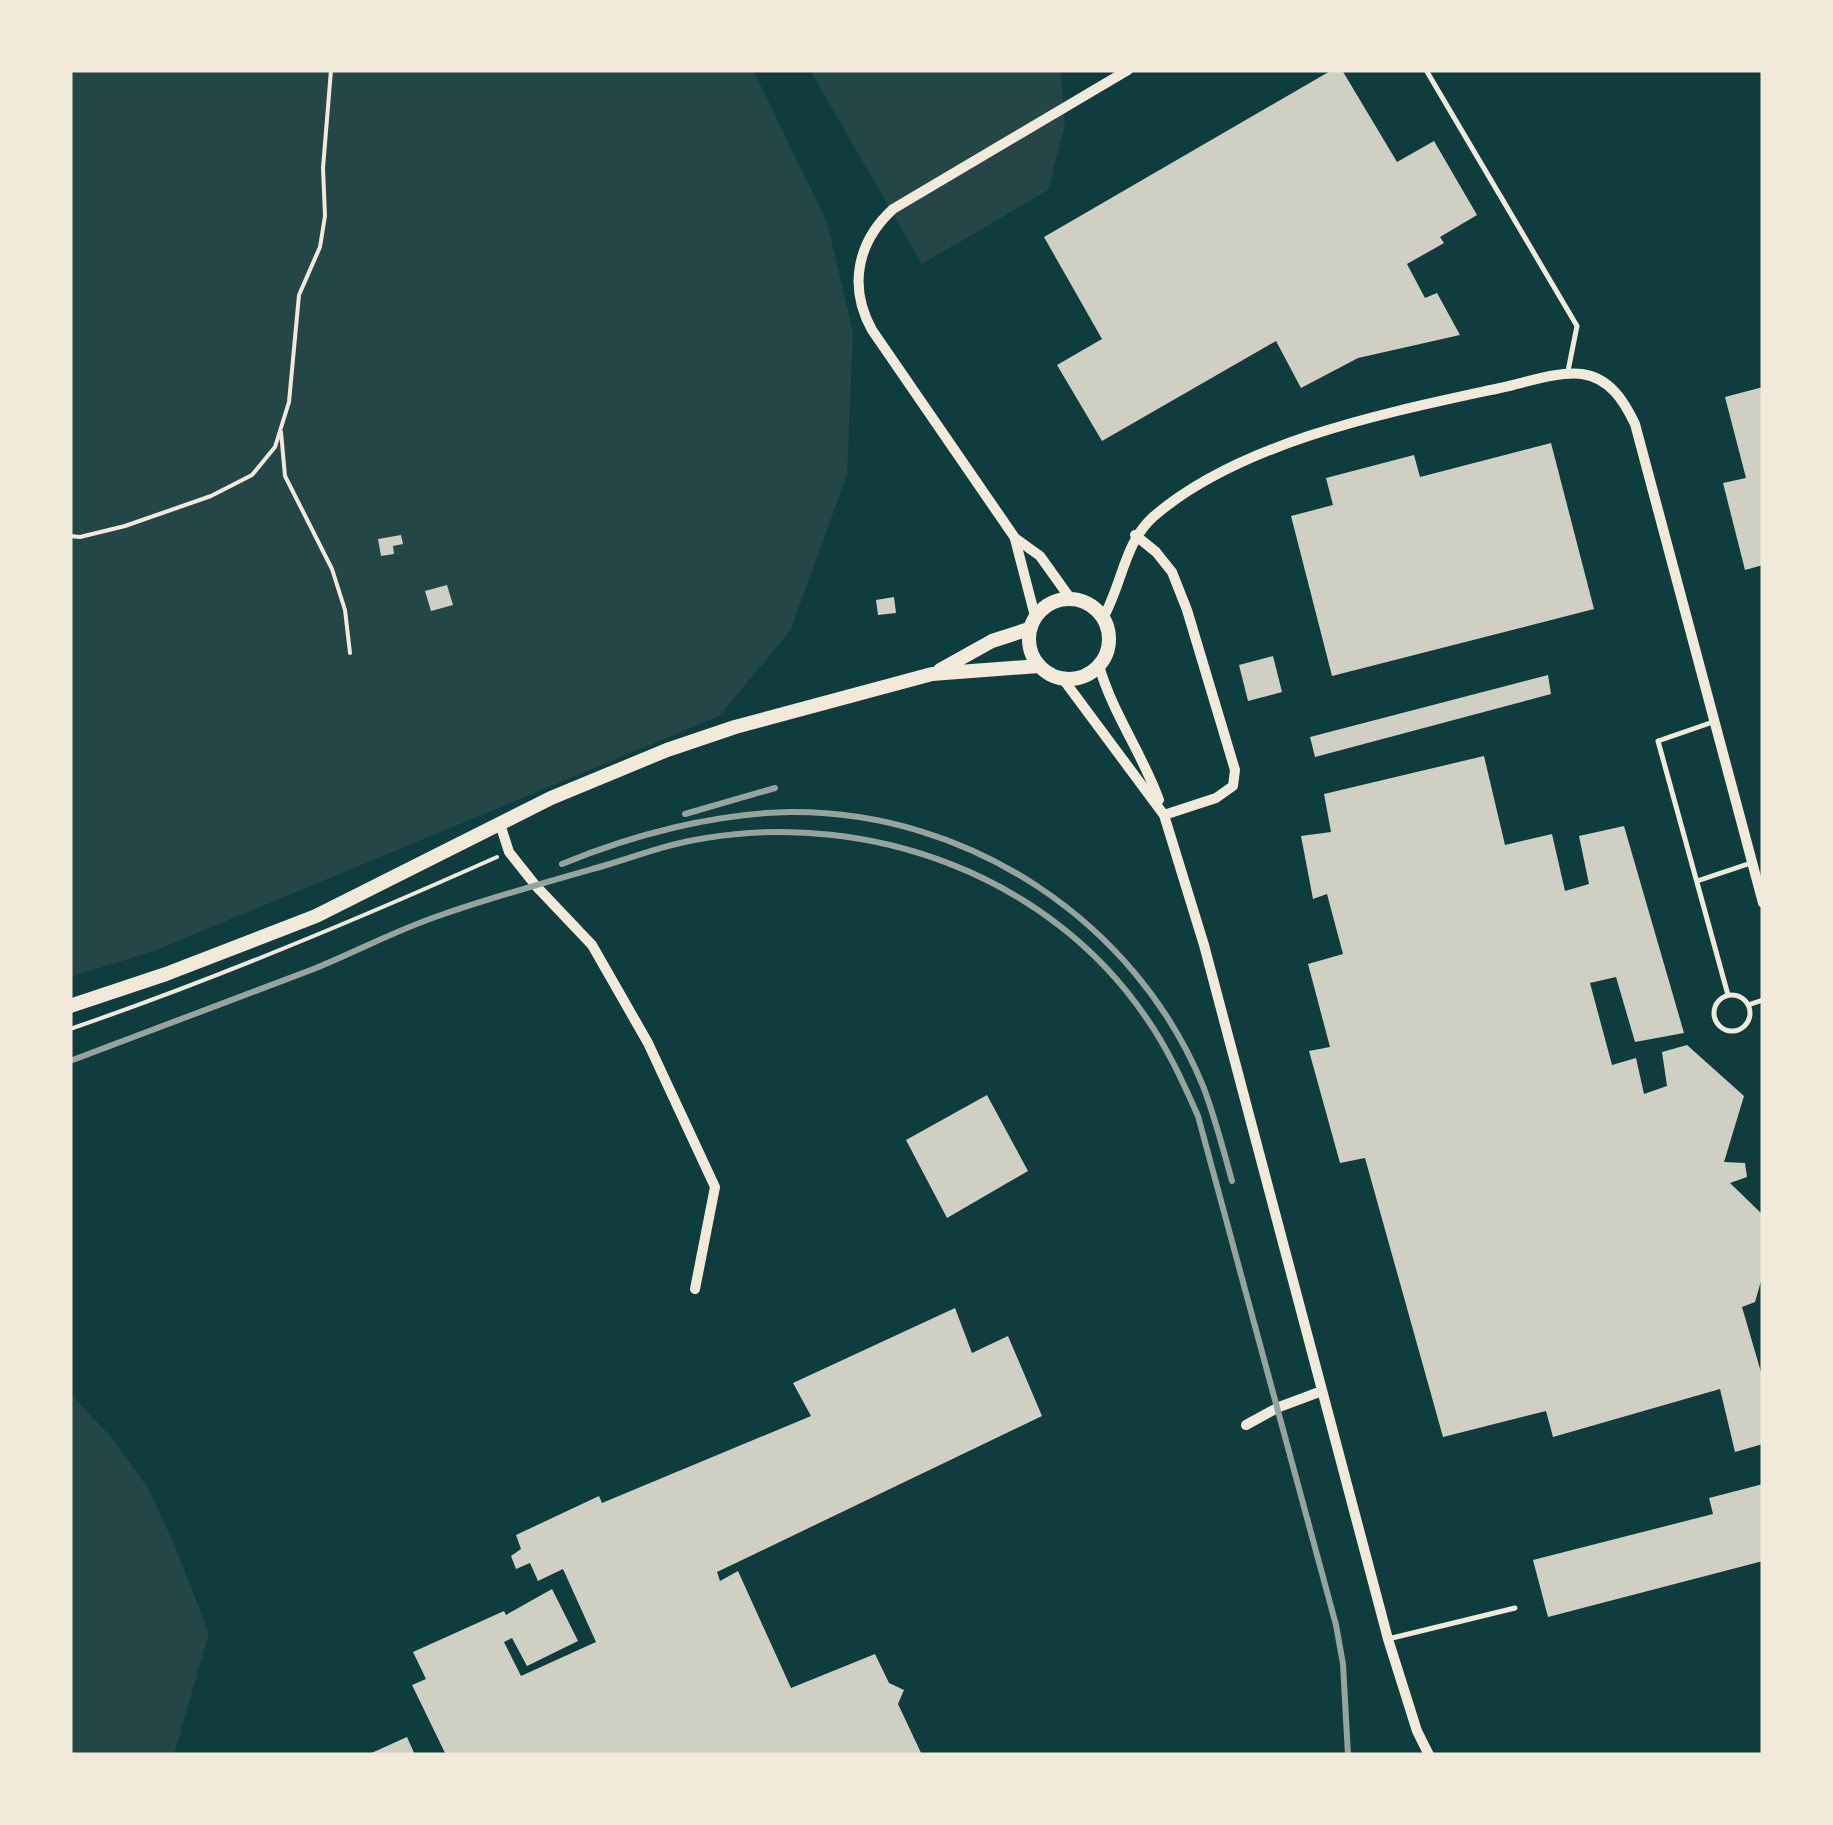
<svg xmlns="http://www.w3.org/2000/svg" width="1833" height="1825" font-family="'Source Sans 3',sans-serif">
<rect width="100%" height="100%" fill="#0f3d3e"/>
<path fill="#244646" d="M70,70H753L827,222L853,333L847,475L790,631L719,716L154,951L70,977Z
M810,70H1061L1065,125L1048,190L922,264Z
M70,1393L112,1438L148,1488L173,1542L209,1633L174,1755H70Z"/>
<path fill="#cfcfc3" d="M1332,70H1342L1397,162L1434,141L1477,215L1440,237L1444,243L1407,264L1425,298L1437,293L1460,335L1358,358L1301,388L1276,341L1102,441L1057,365L1102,339L1044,237Z
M1763,387V565L1745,570L1723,483L1746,478L1725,397Z
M1551,443L1594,609L1332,676L1291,516L1333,505L1326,478L1414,455L1420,477Z
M401,535L403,544L393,546L394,554L381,556L378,539Z
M447,585L453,605L431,611L425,591Z
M894,597L896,613L878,615L876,600Z
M1273,656L1282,692L1248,701L1239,665Z
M1548,675L1551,694L1315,757L1310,737Z
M1484,756L1505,845L1552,834L1565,891L1589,884L1579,836L1624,826L1684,1033L1635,1042L1616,977L1590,983L1612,1065L1636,1058L1644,1094L1667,1086L1662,1052L1687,1045L1744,1096L1724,1162L1745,1163L1747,1177L1730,1183L1763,1215V1274L1755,1302L1742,1307L1763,1379V1444L1735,1452L1720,1389L1553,1437L1546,1411L1443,1437L1365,1158L1340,1163L1309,1051L1330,1047L1308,964L1343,954L1327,894L1313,899L1301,836L1331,832L1324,794Z
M987,1095L1028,1171L947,1218L906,1140Z
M955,1308L972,1353L1008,1336L1042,1416L717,1572L720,1581L738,1571L791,1688L875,1654L889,1683L904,1690L898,1704L922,1755H446L412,1685L426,1679L413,1652L504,1611L506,1615L552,1589L578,1641L527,1666L512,1638L504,1642L521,1676L596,1642L563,1569L538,1581L530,1563L516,1569L511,1556L521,1549L516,1535L599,1496L602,1503L811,1416L793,1383Z
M1763,1484V1561L1548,1617L1533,1560L1713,1514L1709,1498Z
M407,1737L415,1755H367Z"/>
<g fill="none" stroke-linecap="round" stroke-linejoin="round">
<path stroke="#f1e9da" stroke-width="4" d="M281,432L285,476L332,569L345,610L350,653
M70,536L80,537L125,526L211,496L252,475L275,447L289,402L299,295L320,247L325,216L323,168L331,70
M70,1029C216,979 356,920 497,857"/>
<path stroke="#f1e9da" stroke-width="5" d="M1426,70L1577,326L1568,371
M1713,722L1658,741L1728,995
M1697,881L1751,863
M1714 1013a18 18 0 1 1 36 0a18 18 0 1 1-36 0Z
M1748,1005L1763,1000
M1388,1639L1515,1608"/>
<path stroke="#f1e9da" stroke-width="10" d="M1135,535L1156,552L1172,572L1187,610L1235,770L1233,786L1216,798L1164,815
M1015,539L1035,616
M1070,598L1040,556L1015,538L872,330C848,287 857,242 893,209L1128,70
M1103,618C1122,585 1124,543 1153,517C1241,441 1389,412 1500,388C1525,383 1557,371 1582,374C1610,378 1624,401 1635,424L1763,903
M1099,666C1113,714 1142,753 1159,800
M1063,679L1164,815L1204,945L1388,1639L1417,1731L1429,1755
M500,824L509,852L536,886L592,945L648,1043L715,1187L695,1289
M1246,1425L1279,1407L1322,1391"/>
<path stroke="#f1e9da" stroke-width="14" d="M1029 639a40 40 0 1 1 80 0a40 40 0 1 1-80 0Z
M940,670L992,641L1029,629
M70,1006L166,974L316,916L551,798L667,750L735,727L932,674L1039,666"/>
<path stroke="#97a49c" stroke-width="6" d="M685,814L775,788
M562,864C632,835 715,813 791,812C969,811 1136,922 1203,1086C1215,1117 1223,1149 1232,1181
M70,1061C150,1030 231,1001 311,970C356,952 398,929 444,914C496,896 550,881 603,866C637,856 671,843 706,838C871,811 1049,876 1145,1016C1167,1047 1183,1082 1198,1116L1336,1625L1343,1664L1348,1755"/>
</g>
<rect width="1833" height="1825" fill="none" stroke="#f1e9da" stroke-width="145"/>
</svg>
